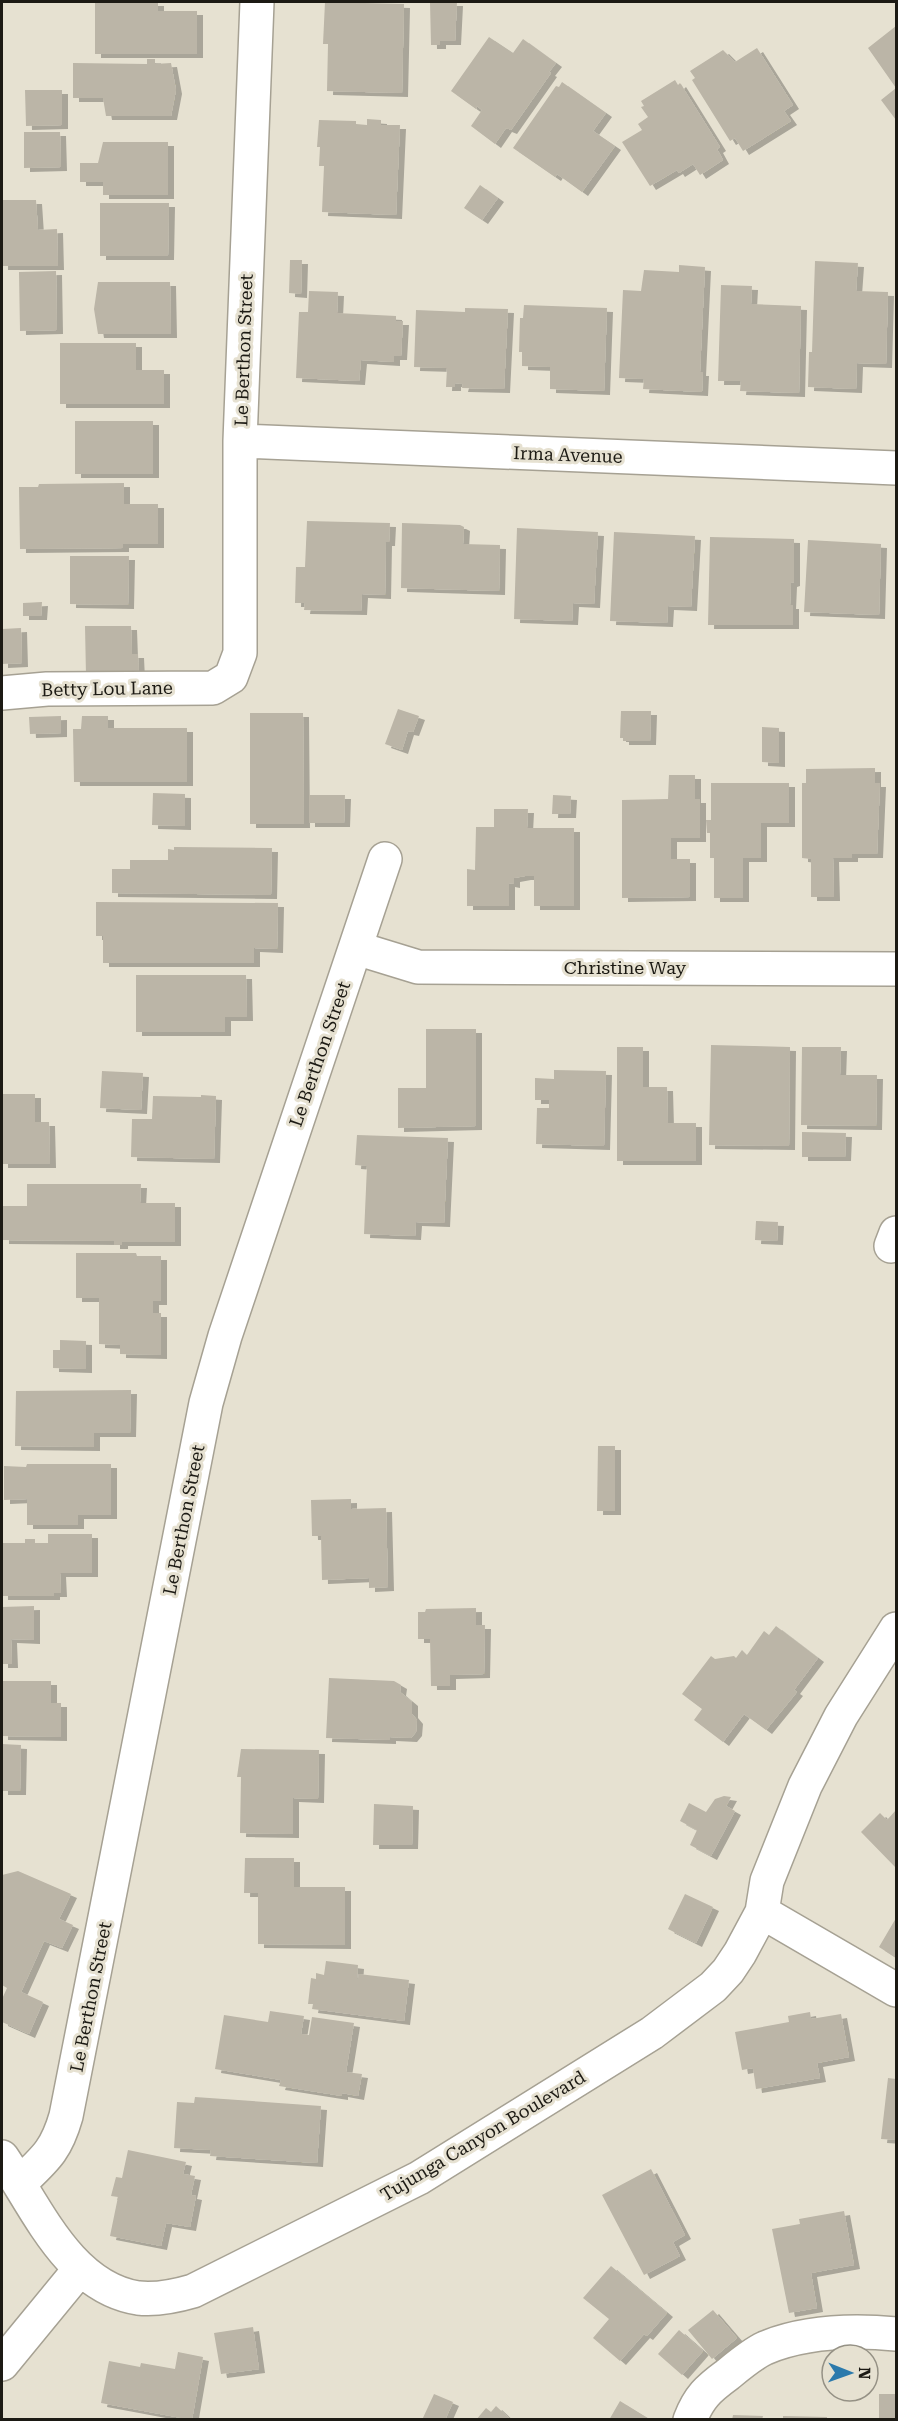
<svg xmlns="http://www.w3.org/2000/svg" width="898" height="2421" font-family="'Roboto Serif',serif">
<defs>
<filter id="shadow"><feDropShadow dx="6" dy="4" stdDeviation="0" flood-color="#0004"/></filter>
</defs>
<rect width="100%" height="100%" fill="#e6e1d1"/>
<path fill="#bbb5a7" filter="url(#shadow)" d="M95,2H158V11H197V54H95Z
M325,2L404,4L402,93L327,91L328,44H323Z
M430,2H457L455,41H440V45H431Z
M896,26V120L881,100L896,88L868,48Z
M489,37L513,53L523,39L556,63L549,72L551,73L511,130L506,128L495,144L471,126L482,110L477,106L476,109L451,91Z
M757,48L793,105L784,111L791,121L743,151L735,138L730,141L692,80L695,78L690,71L723,50L735,62Z
M147,59H155V64L171,63L176,90L171,116H106L103,98H73V63L147,64Z
M675,80L678,85L680,83L720,147L717,149L723,160L700,175L693,164L679,173L677,170L650,186L622,142L642,130L638,124L648,117L641,107L644,106L641,101Z
M562,82L606,113L593,131L615,146L582,192L557,174L555,177L513,148L556,86L559,87Z
M25,90H62V125L26,126Z
M367,119L381,120V125H400L396,215L322,212L324,166H319L320,147H317L319,120L356,121V124L367,125Z
M24,132H60L61,167L24,168Z
M103,142H168V195H103V182H80V163H98Z
M480,185L498,198L482,220L464,208Z
M3,200H36L38,230L57,229L58,266H2Z
M100,203H169L168,256H100Z
M290,260H302L301,294L289,293Z
M815,261L858,263L856,291L888,292L886,364L857,363L856,389L808,387L809,352H812Z
M679,265L705,267L700,372H703L702,392L643,389L644,379L619,378L623,290L641,291L644,270L679,272Z
M56,271L57,330L20,331L19,272Z
M98,282H170L171,334H98L94,309Z
M721,285L752,286L751,304L801,306L799,393L740,391L741,381H718Z
M309,291L338,292L337,313L396,316V321H403L401,356H394V362L361,360L359,381L296,378L299,312H308Z
M524,305L607,308L604,391L550,389V367L522,366V352H519L520,318H523Z
M465,308L508,309L504,389L462,388L463,384L455,383V387H446L447,368L414,367L416,310L465,312Z
M60,343H136V370H164V404H60Z
M75,421H153V474H75Z
M124,483V504H158V544H123V548L20,549L19,487H38L39,484Z
M307,521L390,523L389,542H386L385,595L362,594L361,611L304,610L305,603H295L296,567H305Z
M402,523L460,525L464,527L463,544L500,545L499,591L401,588Z
M517,528L598,532L594,604L573,603L572,621L514,619Z
M614,532L695,536L691,607L668,606L667,623L610,621Z
M710,537L794,539V582L791,583L790,605H793V625H708Z
M808,540L881,544L879,615L804,612Z
M70,556H129L128,605L70,604Z
M42,602L41,616H23V603Z
M85,626H131L132,654H138L139,675L86,676Z
M21,628L22,663L2,664V629Z
M398,709L419,716L413,732L408,731L402,750L385,744Z
M621,711H651L650,741H623V738H620Z
M250,713H303L304,824H250Z
M61,716V733L30,734L29,717Z
M82,716H108V728H187V782H74L73,729H81Z
M762,727L779,728V763L762,762Z
M875,768V783H880L877,854H852V858H833L834,897H811V859L802,858V783H806V769Z
M669,775H695V799H700V838H671V859H690V897L622,898V800L668,799Z
M711,783H789V823H761V858H743V898H714V858H710V833H707L706,820H711Z
M153,793L185,794V826L152,825Z
M309,795H345L344,823H309Z
M553,795L571,796L570,814H552Z
M494,809H528L527,828H574V906H534V876H525L514,878V884L509,883V906H467V869L475,870L476,827H494Z
M174,847L272,848L271,895L112,893V869H130V860H168V849L174,850Z
M96,902L278,903L277,949L254,948V963H103V936H96Z
M136,975H246L247,1017H225V1032H136Z
M426,1029H476V1126L398,1128V1088H426Z
M711,1045L790,1047L789,1146L709,1145Z
M617,1047H643V1087H667L668,1123H696V1161H617Z
M802,1047H841L840,1075H877L876,1126L801,1125Z
M554,1070L606,1071L604,1146L536,1144L537,1108H549V1100H535V1078L554,1079Z
M102,1071L143,1073L141,1110L100,1108Z
M2,1094H35V1122H49L50,1164H2Z
M201,1095L216,1096L214,1159L131,1157L132,1119H152L153,1096L201,1097Z
M802,1132L846,1133L845,1157H802Z
M357,1135L448,1138L444,1223L416,1222L415,1236L364,1234L367,1166L355,1165Z
M27,1184H141L140,1203H175V1242H122V1245H114V1241L3,1240V1206H27Z
M756,1221L778,1222L777,1241L755,1240Z
M76,1253H136L137,1256H161V1301H153V1313H161V1355L120,1354V1345L99,1344V1298H76Z
M60,1340L86,1341V1369L53,1368V1350H60Z
M131,1390L130,1433H94V1447L15,1446L16,1391Z
M598,1446H615V1511H597Z
M27,1464H111V1515H78V1525H27V1499L4,1500V1466L26,1467Z
M351,1499V1509L386,1508L388,1587L369,1588V1578L322,1580L321,1536H312L311,1500Z
M48,1534H92V1573H60L61,1593H54V1596H2V1543H25V1539H35V1543H48Z
M34,1606V1640L11,1639L12,1664H2V1607Z
M476,1608V1625H485L484,1674L450,1675V1686H431L430,1639H418V1612H425L426,1609Z
M776,1626L818,1658L794,1690L797,1692L766,1730L744,1714L723,1742L694,1720L702,1709L682,1694L711,1656L715,1659L734,1656L736,1658L742,1650L747,1655L764,1631L769,1635Z
M329,1678L394,1681L401,1685L400,1692L412,1702V1714L417,1720L416,1732L411,1738L390,1737V1740L326,1738Z
M2,1681H51V1703H61V1737L2,1736Z
M2,1744L21,1745L20,1791H2Z
M241,1749L319,1750L318,1799L293,1798V1834L240,1833L241,1777H237Z
M724,1796L731,1797L726,1806L735,1811L711,1856L690,1845L697,1830L680,1821L689,1803L706,1812L715,1799Z
M374,1804L413,1806L412,1845H373Z
M896,1810V1868L861,1832L880,1813L887,1820Z
M245,1858H294V1887H345V1945L258,1944V1893H244Z
M18,1871L71,1894L59,1919L73,1925L62,1948L44,1941L21,1992L43,2002L29,2034L2,2022V1999L7,1988L2,1985V1875Z
M685,1894L713,1907L696,1943L668,1929Z
M896,1918V1958L879,1947Z
M326,1961L358,1965L357,1979H358L359,1974L409,1980L404,2021L312,2009L313,2004H308L311,1978L316,1979V1973L324,1975Z
M270,2011L304,2016L301,2034L309,2035L312,2017L354,2023L346,2072L362,2074L358,2096L342,2093V2096L279,2086L281,2080L215,2069L224,2015L268,2022Z
M810,2012L811,2019L841,2014L849,2057L817,2063L820,2078L756,2089L753,2068L742,2070L735,2032L789,2022L788,2016Z
M888,2078L896,2079V2140L881,2139Z
M195,2097L321,2106L317,2163L210,2156L211,2150L174,2148L177,2102L194,2103Z
M128,2150L186,2162L183,2174L195,2176L191,2195L196,2196L190,2227L166,2223L161,2246L110,2236L118,2197L111,2196L116,2177L122,2178Z
M651,2169L685,2235L673,2242L680,2256L644,2275L602,2195Z
M844,2211L854,2265L811,2273L817,2308L789,2313L772,2229L800,2224L799,2219Z
M611,2266L667,2313L647,2336L644,2334L620,2361L593,2338L609,2319L583,2298Z
M713,2310L737,2338L712,2359L688,2330Z
M253,2327L259,2369L221,2374L214,2333Z
M679,2330L703,2351L682,2375L658,2354Z
M178,2352L203,2357L192,2420L101,2403L109,2361L140,2367L141,2363L175,2369Z
M434,2394L453,2402L445,2420H422Z
M879,2394H896V2420H879Z
M620,2401L651,2420H609Z
M496,2406L511,2420H476L486,2408L491,2412Z
M733,2415L763,2416L762,2420H732Z
M783,2416L827,2417V2420H783Z"/>
<g fill="none" stroke-linecap="round" stroke-linejoin="round">
<defs>
<path id="minor" d="M240,441L896,468
M2,693L47,689L213,688L231,677L240,653V441L257,2
M356,948L418,967L896,969
M891,1246L896,1233
M762,1912L896,1990
M2,2157C37,2208 69,2287 138,2298C156,2300 176,2296 193,2291L419,2178L652,2033L713,1987L728,1971L740,1953L762,1912L767,1881L805,1786L841,1716L896,1629
M20,2183C45,2159 56,2151 66,2116L206,1403L225,1336L385,859
M2,2364L80,2269
M690,2420C699,2397 708,2389 727,2375C738,2366 752,2354 765,2348C806,2331 853,2330 896,2334"/>
</defs>
<use href="#minor" stroke="#a6a193" stroke-width="36"/>
<use href="#minor" stroke="#fff" stroke-width="33"/>
</g>
<g text-anchor="middle" stroke-width="6" stroke-linejoin="round" paint-order="stroke">
<g font-size="18" fill="#1c1a14" stroke="#e6e1d1">
<text transform="translate(244 350) rotate(-88)" y="6">Le Berthon Street</text>
<text transform="translate(568 455) rotate(2)" y="6">Irma Avenue</text>
<text transform="translate(107 689) rotate(-1)" y="6">Betty Lou Lane</text>
<text x="625" y="974">Christine Way</text>
<text transform="translate(320 1054) rotate(-71)" y="6">Le Berthon Street</text>
<text transform="translate(184 1520) rotate(-79)" y="6">Le Berthon Street</text>
<text transform="translate(91 1997) rotate(-79)" y="6">Le Berthon Street</text>
<text transform="translate(483 2136) rotate(-31)" y="6">Tujunga Canyon Boulevard</text>
</g>
</g>
<rect width="898" height="2421" fill="none" stroke="#1c1a14" stroke-width="6"/>
<g transform="translate(850 2373) rotate(91)"><circle r="28" fill="#e6e1d1" stroke="#959185" stroke-width="1.5"/>
<path d="M0-4.5L10 22L0 15L-10 22Z" fill="#2c7aac"/>
<text y="-9" font-size="16" font-weight="bold" text-anchor="middle" fill="#1c1a14">N</text>
</g>
</svg>
